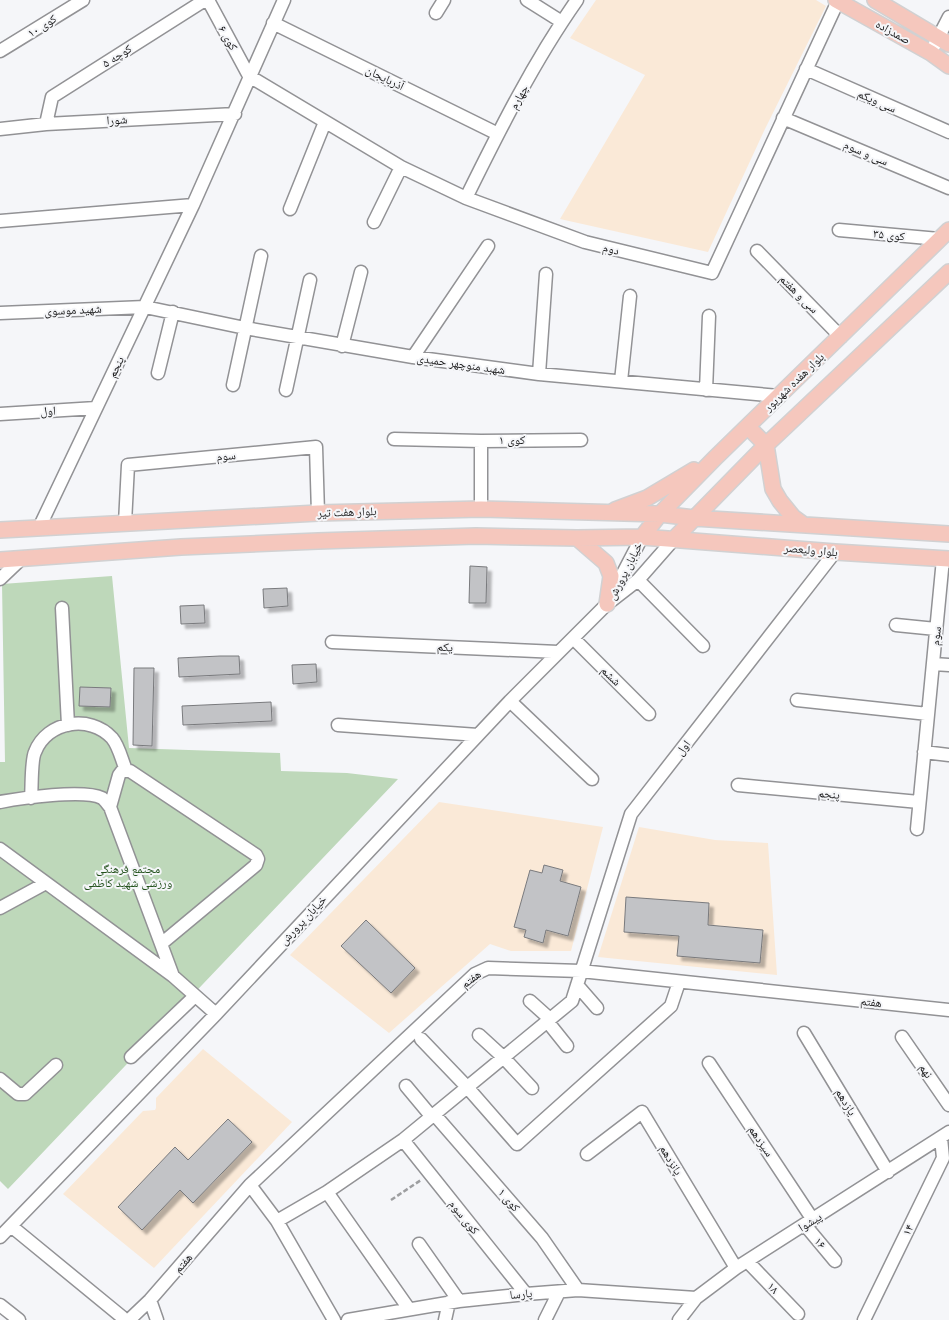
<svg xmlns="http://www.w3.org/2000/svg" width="949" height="1320" font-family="Roboto,'Noto Naskh Arabic',sans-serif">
<defs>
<filter id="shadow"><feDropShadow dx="4.5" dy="4.5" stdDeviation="1" flood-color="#0004"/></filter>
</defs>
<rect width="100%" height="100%" fill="#f5f6f9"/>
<path fill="#fae9d7" d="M596,0H816L826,6L764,131L708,252L560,219L645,75L570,38Z
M439,802L603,827L571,951H511L490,944L389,1033L290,955Z
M639,827L715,840L768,843L777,975L598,957Z
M203,1049L292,1122L154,1268L63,1194L143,1111L155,1110L156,1108V1098Z"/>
<path fill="#bed8ba" d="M112,576L129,748L280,753L281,771L347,773L398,779L8,1189L0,1181V762H5L2,584Z"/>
<path fill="#c2c3c6" stroke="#797a7d" filter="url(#shadow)" d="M470,566L487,567L486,603H469Z
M287,588L288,606L264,608L263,589Z
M204,605L205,623L181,624L180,606Z
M220,656H239L240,674L179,677L178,658Z
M316,664L317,682L293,684L292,665Z
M134,668H154L152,746L133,745Z
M80,687L111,688L110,707L79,706Z
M271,702L272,721L183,725L182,706Z
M544,865L563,870L560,881L581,887L568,936L546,930L543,943L524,937L526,930L514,927L530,870L542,873Z
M626,897L709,903L708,925L763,930L760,963L677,956L679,936L624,932Z
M366,920L415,968L391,993L341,946Z
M228,1119L252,1142L193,1203L180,1190L142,1230L118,1207L175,1147L188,1160Z"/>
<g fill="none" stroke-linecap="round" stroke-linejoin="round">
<defs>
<path id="minor" d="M208,0L249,76L401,167L466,198L585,242L712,273L838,1
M527,0L562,22
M436,13L444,0
M273,23L498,134
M934,46L949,17
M0,51L83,0
M806,69L949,132
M783,118L949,188
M46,124L52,97L205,0
M0,129L46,124L235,114
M466,198C499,131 534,61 577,0
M290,209L325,122
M0,221L193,205
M374,222L401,167
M839,230L939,239
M757,251L841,337
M0,313L145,307L245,328L413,357L539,374L779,396
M342,346L361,272
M413,357L488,246
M158,373L173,312
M539,374L546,274
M621,381L630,296
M233,385L261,256
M286,390L310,280
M706,390L709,316
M0,414L96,408
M394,439L481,441
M481,509V441L581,440
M125,523L128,465L316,447L318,513
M39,528L193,205L284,0
M0,579L21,559
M638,580L703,646
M609,600L642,537
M62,608L68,725
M896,625L936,629
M573,638L649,714
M332,642L558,652
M933,664L949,665
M797,700L928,714
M510,701L592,779
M338,725L478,735
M924,752L949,755
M738,785L919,802
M31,798C32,787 31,760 35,752C47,721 90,714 112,738C119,746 122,761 126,770
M0,802C21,798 84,789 102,798C105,800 108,805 110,807L173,976
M110,807L119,775L122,771H130L256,855L258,859L256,865L161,944
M917,829L943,559
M0,849L173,976L216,1014
M0,908L46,883
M577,985L597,1008
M530,1001L550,1019
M547,1021L567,1046
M804,1033L888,1172
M479,1035L503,1057L532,1088
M902,1037L949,1105
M421,1039L467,1087L517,1144L671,1006L679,982
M131,1057L195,996
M709,1063L813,1220
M0,1079L18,1094H25L56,1065
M406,1086L431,1116
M434,1114L542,1238L578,1290
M403,1140L526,1294
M587,1154L642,1112L736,1268
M250,1185L277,1221L334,1320
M327,1192L409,1309
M277,1221L327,1192L403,1140L572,1001L631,814L835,552
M805,1225L835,1261
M11,1226L122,1317
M0,1237L216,1014L510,701L607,604L638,580L674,539
M419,1244L459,1301
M747,1261L798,1314
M150,1300L157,1320
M0,1305L19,1320
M129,1320L150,1300L250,1185L475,974L488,968L581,971L949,1010
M348,1320L459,1301L526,1294L578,1290L696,1298
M445,1320L449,1302
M545,1320L559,1292
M679,1320L696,1298L736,1268L949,1132
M864,1320L943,1158L941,1138"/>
<path id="major" d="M836,0L931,53L949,66
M875,0L949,44
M748,427L766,445L773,489L780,501L793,517L804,525
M615,510L647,498L694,470
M0,530L318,513L481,509L660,514L694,518L949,534
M642,537L660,514L715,458L949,230
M577,538L606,563L611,576L607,604
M674,539L766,445L949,272
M0,560L181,547L318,541L476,536L577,538L642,537L835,552L949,559"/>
</defs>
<use href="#minor" stroke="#929295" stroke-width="15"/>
<use href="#major" stroke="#d1d1d2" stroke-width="18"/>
<path stroke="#9d9ea0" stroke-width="2.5" stroke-dasharray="5 2.5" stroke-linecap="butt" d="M391,1200L421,1180"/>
<use href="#minor" stroke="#fff" stroke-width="12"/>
<use href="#major" stroke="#f5c7bd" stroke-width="15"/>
</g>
<g text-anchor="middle" stroke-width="4" stroke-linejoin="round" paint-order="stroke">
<g font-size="12" fill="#1b1b1c" stroke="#f5f6f9">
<text transform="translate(42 26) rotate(-32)" y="4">کوی ۱۰</text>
<text transform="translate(893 32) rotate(29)" y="4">صمدزاده</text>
<text transform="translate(228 38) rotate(61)" y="4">کوی ۶</text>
<text transform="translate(117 56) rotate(-32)" y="4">کوچه ۵</text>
<text transform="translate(385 78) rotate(26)" y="4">آذربایجان</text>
<text transform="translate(519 97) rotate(-60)" y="4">چهارم</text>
<text transform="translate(877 101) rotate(24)" y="4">سی ویکم</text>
<text transform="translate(117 120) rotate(-3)" y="4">شورا</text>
<text transform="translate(866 153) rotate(23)" y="4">سی و سوم</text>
<text transform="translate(889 235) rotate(6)" y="4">کوی ۳۵</text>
<text transform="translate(611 249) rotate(13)" y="4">دوم</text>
<text transform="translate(799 294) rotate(45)" y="4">سی و هفتم</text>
<text transform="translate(73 310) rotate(-3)" y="4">شهید موسوی</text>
<text transform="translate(461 364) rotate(8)" y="4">شهبد منوچهر حمیدی</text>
<text transform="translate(116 367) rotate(-64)" y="4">پنجم</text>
<text transform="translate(794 382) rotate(-44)" y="4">بلوار هفده شهریور</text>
<text transform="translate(48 411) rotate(-4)" y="4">اول</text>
<text x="512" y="444">کوی ۱</text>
<text transform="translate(226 456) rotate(-5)" y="4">سوم</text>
<text transform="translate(347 512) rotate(-2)" y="4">بلوار هفت تیر</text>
<text transform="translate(811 550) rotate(5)" y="4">بلوار ولیعصر</text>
<text transform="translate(625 571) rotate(-63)" y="4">خیابان پرورش</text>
<text transform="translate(936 636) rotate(-84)" y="4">سوم</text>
<text transform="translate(445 647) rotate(3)" y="4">یکم</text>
<text transform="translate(611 676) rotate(45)" y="4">ششم</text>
<text transform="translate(683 748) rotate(-52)" y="4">اول</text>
<text transform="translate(829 794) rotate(5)" y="4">پنجم</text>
<text transform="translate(303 920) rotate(-47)" y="4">خیابان پرورش</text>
<text transform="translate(471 979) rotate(-37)" y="4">هفتم</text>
<text transform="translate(871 1002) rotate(6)" y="4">هفتم</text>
<text transform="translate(926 1071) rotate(56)" y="4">نهم</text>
<text transform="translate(846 1102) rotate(59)" y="4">یازدهم</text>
<text transform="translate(761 1141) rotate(56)" y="4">سیزدهم</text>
<text transform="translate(671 1160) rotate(59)" y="4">پانزدهم</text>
<text transform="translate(509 1200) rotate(49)" y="4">کوی ۱</text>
<text transform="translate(464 1217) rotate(51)" y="4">کوی سوم</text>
<text transform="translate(810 1222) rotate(-32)" y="4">پیشوا</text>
<text transform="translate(908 1230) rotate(-64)" y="4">۱۴</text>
<text transform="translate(820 1243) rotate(50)" y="4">۱۶</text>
<text transform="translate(183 1263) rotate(-49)" y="4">هفتم</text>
<text transform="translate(773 1288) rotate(47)" y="4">۱۸</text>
<text transform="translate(521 1294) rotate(-5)" y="4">پارسا</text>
</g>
<g font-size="12" fill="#22511b" stroke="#f5f6f9">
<text x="128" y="873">مجتمع فرهنگی<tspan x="128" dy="14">ورزشی شهید کاظمی</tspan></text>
</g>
</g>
</svg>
